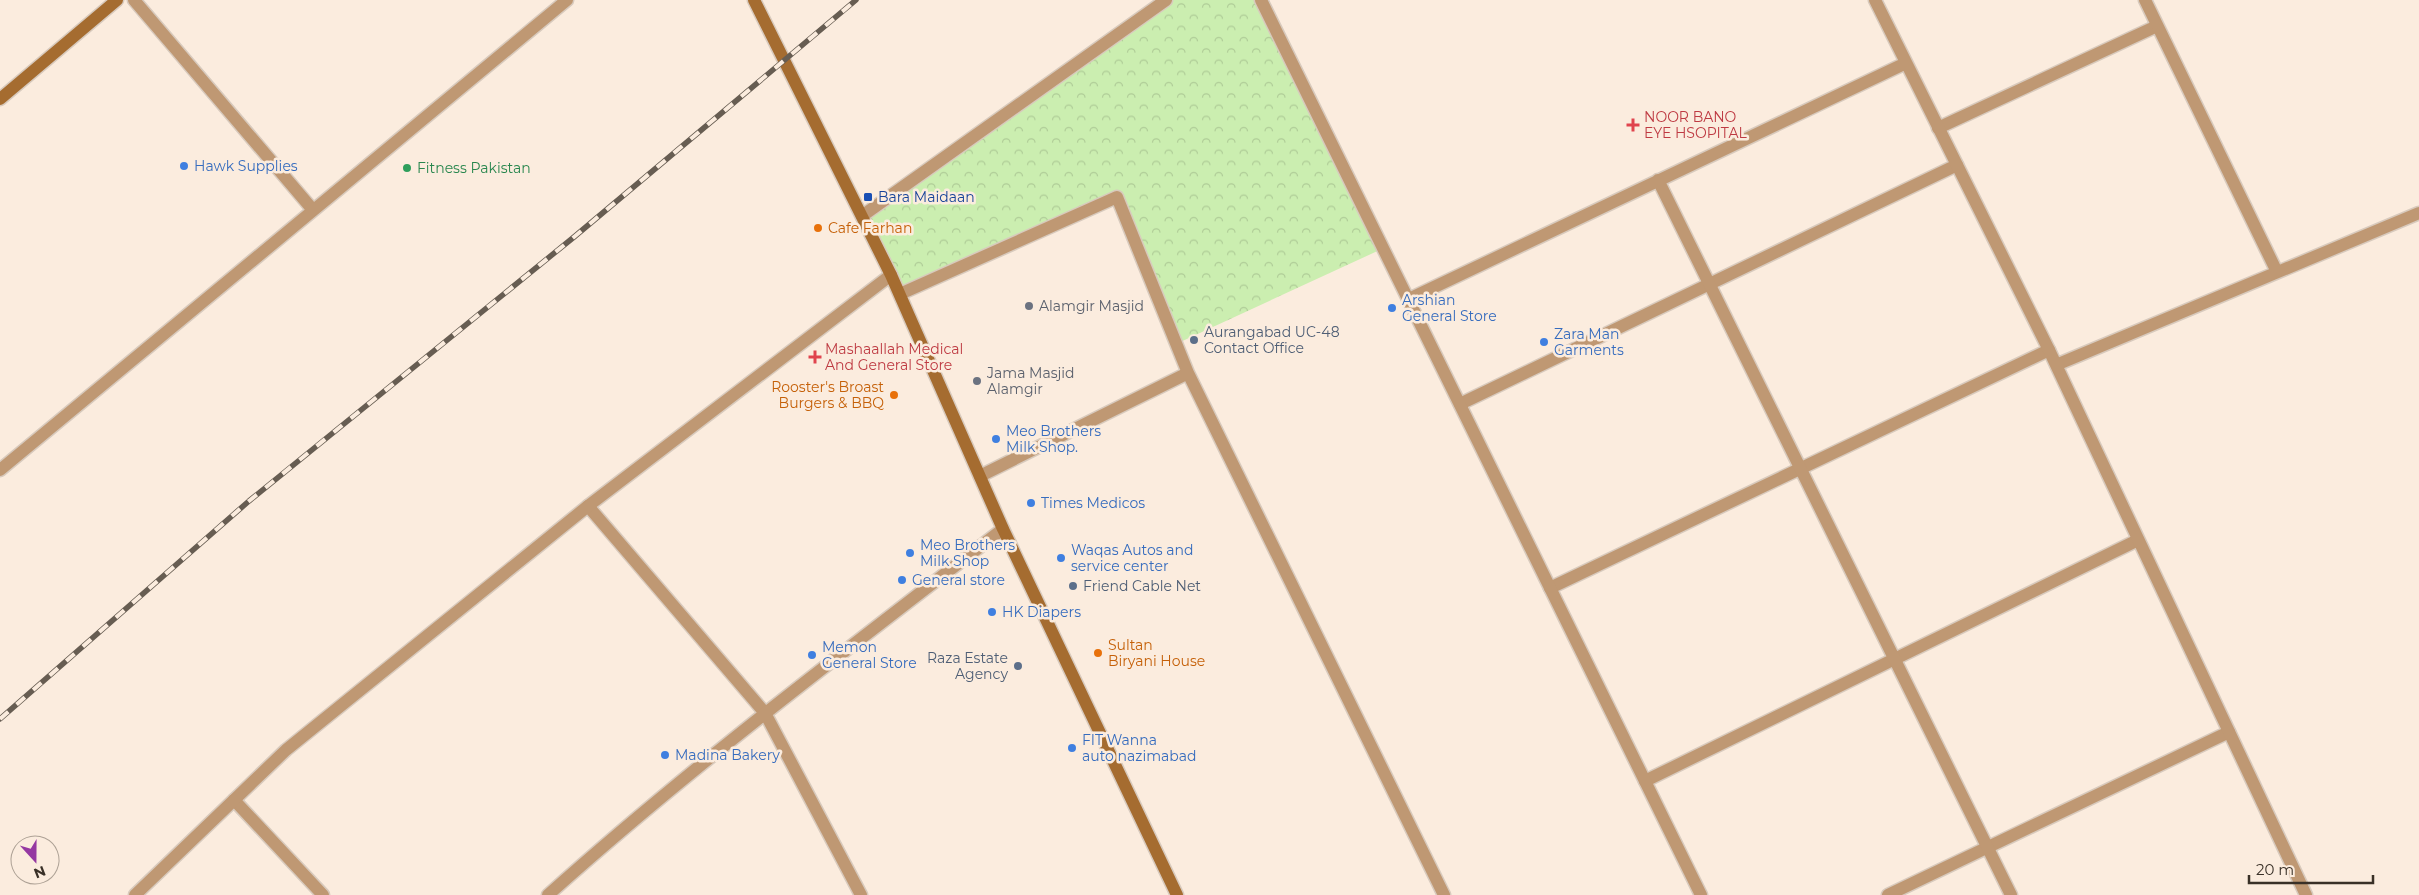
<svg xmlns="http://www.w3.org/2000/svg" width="2419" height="895" font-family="Montserrat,sans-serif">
<defs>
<pattern id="park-crowns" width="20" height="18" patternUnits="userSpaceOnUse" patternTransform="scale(1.25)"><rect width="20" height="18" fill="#cbeeb0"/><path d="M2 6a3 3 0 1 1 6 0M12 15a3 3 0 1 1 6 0" fill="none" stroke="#afcc97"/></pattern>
</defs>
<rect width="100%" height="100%" fill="#fbecde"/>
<path fill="url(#park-crowns)" d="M1166,0H1261L1384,248L1176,344L1117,197L900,294L862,216Z"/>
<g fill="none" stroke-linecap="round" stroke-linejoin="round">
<defs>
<path id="lane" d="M134,0L313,210
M1938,128L2157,26
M1460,404L1957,165
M0,470L567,0
M588,506L765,713
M1550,588L2049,350
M1645,781L2138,540
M234,800L323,895
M1888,895L2229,732"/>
<path id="street" d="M1261,0L1701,895
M1875,0L2049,350L2306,895
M2145,0L2277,272
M1658,180L2011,895
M862,216L1166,0
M900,294L1117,197L1188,373L980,476
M1409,299L1906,63
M2056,365L2419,213
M1188,373L1444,895
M765,713L861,895
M135,895L286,750L588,506L891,275
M548,895C693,765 849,648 1003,529"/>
<path id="secondary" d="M754,0L891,275L1003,529L1177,895
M0,99L117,0"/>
</defs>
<use href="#lane" stroke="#d8cabd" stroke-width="15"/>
<use href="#street" stroke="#d8cabd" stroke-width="15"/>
<use href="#secondary" stroke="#d8cabd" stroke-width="15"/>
<use href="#lane" stroke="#bf9873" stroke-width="12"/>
<use href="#street" stroke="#bf9873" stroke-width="12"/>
<use href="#secondary" stroke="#a56c30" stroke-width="12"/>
<defs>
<path id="rail" d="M0,719L249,501L574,237L856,0"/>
</defs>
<use href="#rail" stroke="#675d52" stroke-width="5.5"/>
<use href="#rail" stroke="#fbecde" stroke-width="4" stroke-dasharray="11" stroke-linecap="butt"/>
</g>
<g fill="#e0444e" stroke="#fbecde" stroke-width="2">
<path d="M1630.5 117.5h5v5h5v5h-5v5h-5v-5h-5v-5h5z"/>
<path d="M812.5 349.5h5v5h5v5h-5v5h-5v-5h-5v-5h5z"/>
</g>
<g fill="#3f7fe0" stroke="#fbecde" stroke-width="2">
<circle cx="184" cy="166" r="5"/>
<circle cx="1392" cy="308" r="5"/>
<circle cx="1544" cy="342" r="5"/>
<circle cx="996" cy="439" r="5"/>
<circle cx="1031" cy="503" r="5"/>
<circle cx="910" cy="553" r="5"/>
<circle cx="1061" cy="558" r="5"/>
<circle cx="902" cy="580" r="5"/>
<circle cx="992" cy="612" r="5"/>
<circle cx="812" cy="655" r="5"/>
<circle cx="1072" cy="748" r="5"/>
<circle cx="665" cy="755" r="5"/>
</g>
<circle fill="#2e9e5b" stroke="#fbecde" stroke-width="2" cx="407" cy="168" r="5"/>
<rect fill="#1a4fb4" stroke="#fbecde" stroke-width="2" x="863" y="192" width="10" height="10" rx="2.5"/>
<g fill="#e8710a" stroke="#fbecde" stroke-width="2">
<circle cx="818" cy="228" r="5"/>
<circle cx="894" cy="395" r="5"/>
<circle cx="1098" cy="653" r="5"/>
</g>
<g fill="#6b7280" stroke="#fbecde" stroke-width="2">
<circle cx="1029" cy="306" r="5"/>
<circle cx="977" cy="381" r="5"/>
</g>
<g fill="#5c6f8a" stroke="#fbecde" stroke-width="2">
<circle cx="1194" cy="340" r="5"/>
<circle cx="1073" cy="586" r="5"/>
<circle cx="1018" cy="666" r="5"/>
</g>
<g text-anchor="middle" stroke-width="5" stroke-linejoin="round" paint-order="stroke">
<g font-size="14" fill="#be3a42" stroke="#fbecde" text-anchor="start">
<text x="1644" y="122">NOOR BANO<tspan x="1644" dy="16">EYE HSOPITAL</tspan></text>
<text x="825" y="354">Mashaallah Medical<tspan x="825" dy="16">And General Store</tspan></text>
</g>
<g font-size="14" fill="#366cbe" stroke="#fbecde" text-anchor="start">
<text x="194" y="171">Hawk Supplies</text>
<text x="1402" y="305">Arshian<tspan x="1402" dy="16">General Store</tspan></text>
<text x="1554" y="339">Zara Man<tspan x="1554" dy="16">Garments</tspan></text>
<text x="1006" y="436">Meo Brothers<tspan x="1006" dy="16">Milk Shop.</tspan></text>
<text x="1041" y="508">Times Medicos</text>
<text x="920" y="550">Meo Brothers<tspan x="920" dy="16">Milk Shop</tspan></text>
<text x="1071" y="555">Waqas Autos and<tspan x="1071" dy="16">service center</tspan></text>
<text x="912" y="585">General store</text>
<text x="1002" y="617">HK Diapers</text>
<text x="822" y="652">Memon<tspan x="822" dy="16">General Store</tspan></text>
<text x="1082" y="745">FIT Wanna<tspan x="1082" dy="16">auto nazimabad</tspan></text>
<text x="675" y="760">Madina Bakery</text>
</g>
<g font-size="14" fill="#27864d" stroke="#fbecde" text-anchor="start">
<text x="417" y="173">Fitness Pakistan</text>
</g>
<g font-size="14" fill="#164399" stroke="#fbecde" text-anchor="start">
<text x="878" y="202">Bara Maidaan</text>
</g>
<g font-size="14" fill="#c56008" stroke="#fbecde" text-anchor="start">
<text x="828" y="233">Cafe Farhan</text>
<text x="884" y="392" text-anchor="end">Rooster's Broast<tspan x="884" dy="16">Burgers &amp; BBQ</tspan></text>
<text x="1108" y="650">Sultan<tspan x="1108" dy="16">Biryani House</tspan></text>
</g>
<g font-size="14" fill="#5b616d" stroke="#fbecde" text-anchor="start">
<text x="1039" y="311">Alamgir Masjid</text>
<text x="987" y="378">Jama Masjid<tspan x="987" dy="16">Alamgir</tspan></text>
</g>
<g font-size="14" fill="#4e5e75" stroke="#fbecde" text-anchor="start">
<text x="1204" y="337">Aurangabad UC-48<tspan x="1204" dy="16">Contact Office</tspan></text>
<text x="1083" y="591">Friend Cable Net</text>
<text x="1008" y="663" text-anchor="end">Raza Estate<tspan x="1008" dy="16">Agency</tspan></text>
</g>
</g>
<g transform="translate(35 860) rotate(159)"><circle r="24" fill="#fbecde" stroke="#ada195"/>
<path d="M0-4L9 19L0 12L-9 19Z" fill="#9538a2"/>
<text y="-8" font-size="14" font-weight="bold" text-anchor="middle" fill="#393027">N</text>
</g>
<path d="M2249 875v8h124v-8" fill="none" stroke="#393027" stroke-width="2.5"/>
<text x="2256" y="875" font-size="15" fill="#393027" stroke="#fbecde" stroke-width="4" paint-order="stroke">20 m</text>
</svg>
